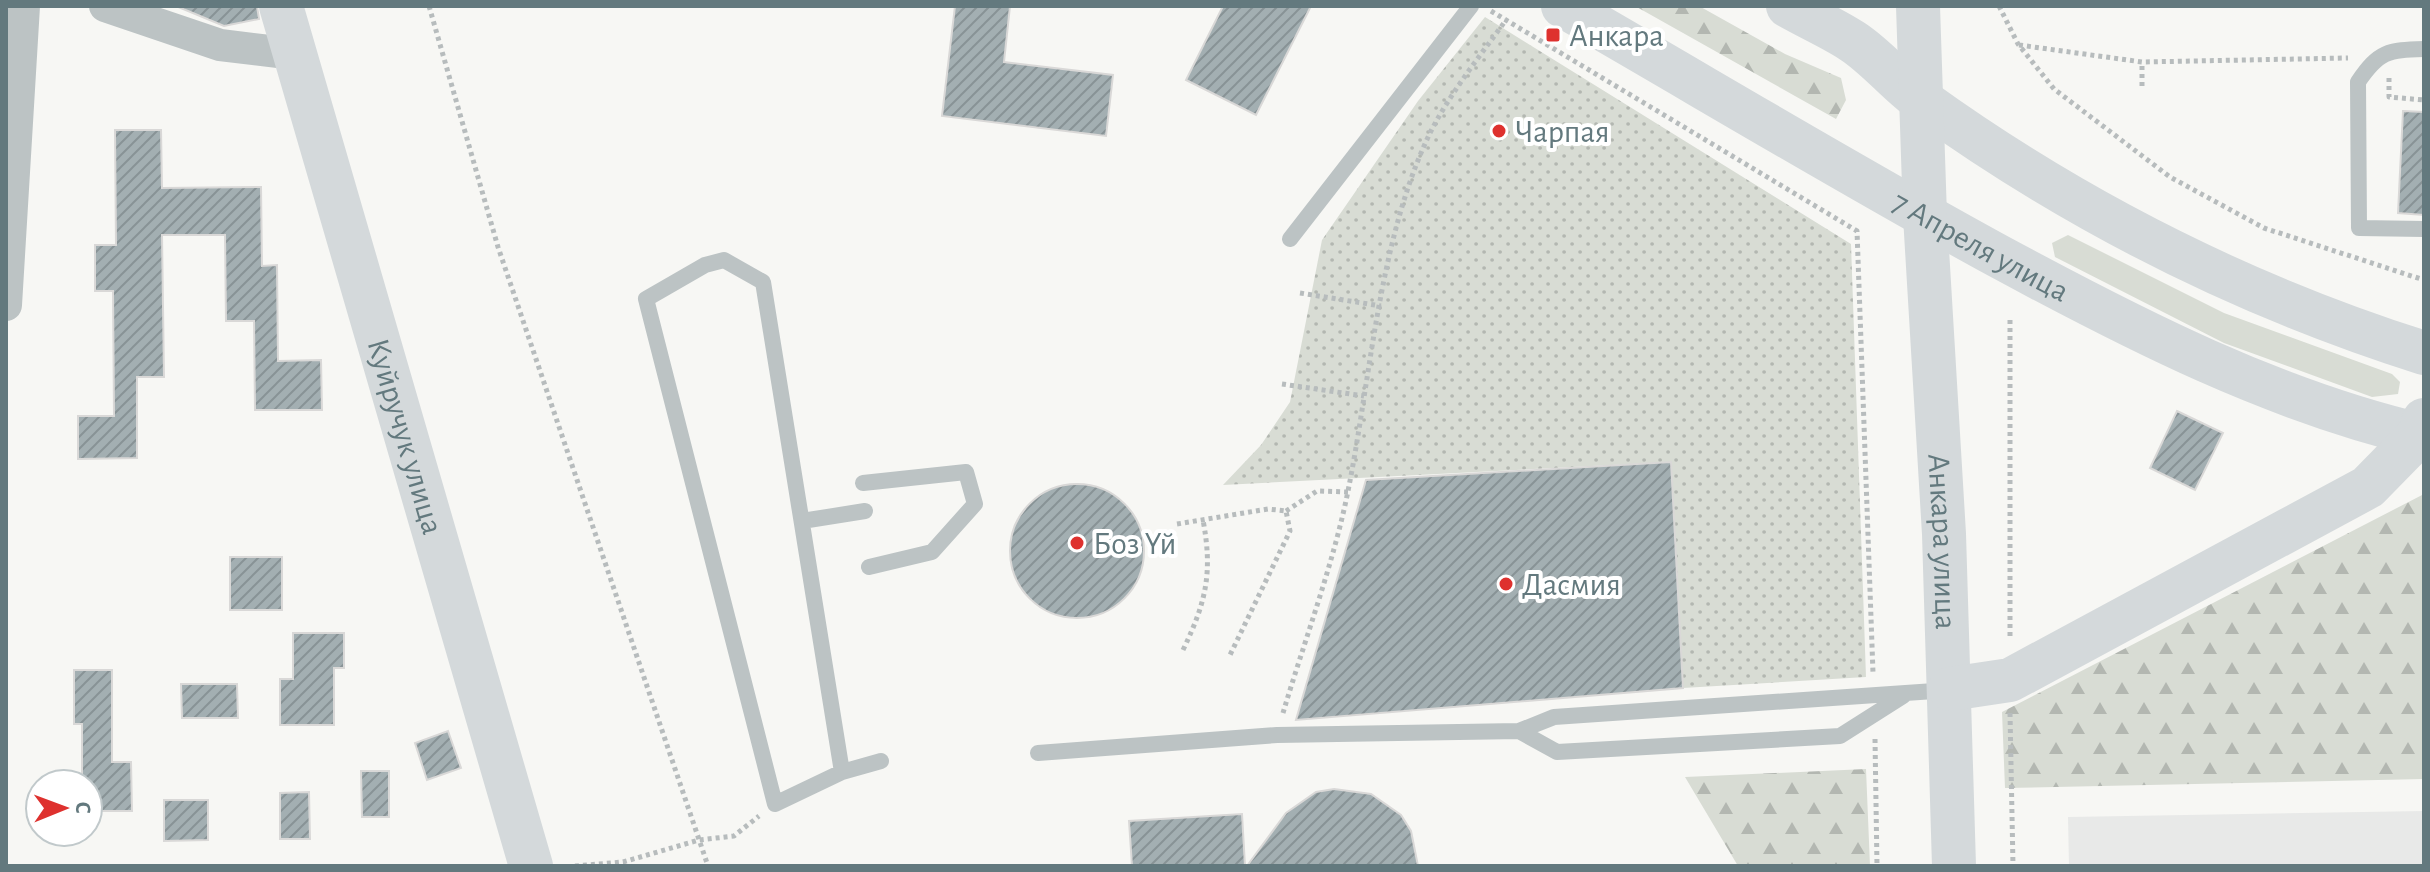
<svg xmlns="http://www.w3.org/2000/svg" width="2430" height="872" font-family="'Alegreya Sans',sans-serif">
<defs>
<pattern id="forest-firs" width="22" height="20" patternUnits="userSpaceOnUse" patternTransform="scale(2)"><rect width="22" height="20" fill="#d8dcd4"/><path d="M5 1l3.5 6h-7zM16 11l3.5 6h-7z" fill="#b3b7b1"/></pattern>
<pattern id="park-dots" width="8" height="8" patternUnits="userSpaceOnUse" patternTransform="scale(2)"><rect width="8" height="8" fill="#d8dcd4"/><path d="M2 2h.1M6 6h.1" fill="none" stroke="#b3b7b1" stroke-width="1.8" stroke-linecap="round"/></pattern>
<pattern id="building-hatch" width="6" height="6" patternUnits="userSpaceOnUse" patternTransform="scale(2)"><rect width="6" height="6" fill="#a3afb2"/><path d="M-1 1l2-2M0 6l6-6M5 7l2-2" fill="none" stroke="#889396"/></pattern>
</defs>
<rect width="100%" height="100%" fill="#f7f7f4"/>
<path fill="#e8e9e8" d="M2424,811V866H2069L2068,817Z"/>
<path fill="#d8dcd4" d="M2068,235L2224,313L2392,374L2400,382L2398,394L2372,397L2224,343L2055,257L2052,243Z"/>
<path fill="url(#forest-firs)" d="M1635,6H1699L1785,54L1841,78L1846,100L1836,119Z
M2424,494V779L2005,788L2002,712Z
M1866,769L1870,866H1738L1685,777Z"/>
<path fill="url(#park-dots)" d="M1485,17L1851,244L1866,677L1683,688L1670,462L1223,485L1261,445L1290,402L1322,240L1418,101Z"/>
<path fill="url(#building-hatch)" stroke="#d9d8d7" stroke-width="2" d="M176,6H257L259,19L224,26Z
M955,6H1010L1004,62L1113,75L1106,136L942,116Z
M1223,6H1311L1256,115L1186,80Z
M2403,111L2424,112V215L2398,213Z
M115,130H161L162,188L261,187L262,266L277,265L278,361L321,360L322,410H255L254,321H226L225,235H162L164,377H137V458L78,459V416H114L113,291H95V245H116Z
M2177,411L2223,433L2195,490L2150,468Z
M1671,462L1683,688L1296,720L1366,480Z
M1010 551a67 67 0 1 1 134 0a67 67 0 1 1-134 0Z
M230,557H282V610H230Z
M293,633H344V668H334V725H280V679H293Z
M74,670H112V762H131L132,811H88V784H82V724H74Z
M181,684H237L238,718H182Z
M448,731L461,768L427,780L415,743Z
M361,771H389V817H362Z
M1334,789L1371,794L1401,815L1411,831L1418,866H1247L1286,813L1316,792Z
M309,792L310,839H280V793Z
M164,800H208V840L164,841Z
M1242,814L1245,866H1132L1129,821Z"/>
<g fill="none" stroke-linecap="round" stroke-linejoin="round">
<path stroke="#b7bcbd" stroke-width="5" stroke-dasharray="4 4" stroke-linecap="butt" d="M429,6L498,247L708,866
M1999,6L2018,44L2054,89L2170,177L2264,228L2424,280
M1491,11L1857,231L1873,673
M2019,45L2142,62L2348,58
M2389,78V97L2424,100
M2142,86V62
M1300,293L1381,306
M2010,320V639
M1282,384L1364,396
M1286,511L1317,491L1348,492
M1177,524L1268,509L1286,511L1290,531L1230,655
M1183,650C1206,602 1213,573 1203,520
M1283,713C1304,642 1334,562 1348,491C1371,377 1379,237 1431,131C1451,92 1480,56 1506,20
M2010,713L2013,866
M1875,739L1877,866
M575,866L623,862L699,840L734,836L759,816"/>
<path stroke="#bcc3c4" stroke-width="16" d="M2424,49C2388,50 2379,51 2358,82L2359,228L2424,229
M1290,239L1471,6
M863,483L966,472L975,504L932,552L869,567
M802,521L865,511
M1519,731L1557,752L1840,736L1903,696
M1038,753L1277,735L1519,731L1554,717L1949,690
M842,772L763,282L724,260L705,265L646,299L775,804L842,772L881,761"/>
<path stroke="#bcc3c4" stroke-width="32" d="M105,6L220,45L295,54
M6,305L24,6"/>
<path stroke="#d4d9db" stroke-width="44" id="s1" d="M281,6L531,866"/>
<g stroke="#d4d9db" stroke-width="44">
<path id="s2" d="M1563,6C1709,90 1853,177 2000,257C2135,330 2274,401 2424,436"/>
<path d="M1788,6C1809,18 1832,28 1852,41C1877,57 1897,83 1921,100C2075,211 2244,296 2424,353"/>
<path id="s3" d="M1918,6L1925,216L1944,534L1954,866"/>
<path d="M1950,689L2010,680L2368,487L2419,435L2424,420"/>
</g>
</g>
<g fill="#de312e" stroke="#fff" stroke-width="3">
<rect x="1545" y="27" width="16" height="16" rx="4"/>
<circle cx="1499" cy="131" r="8"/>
<circle cx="1077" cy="543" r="8"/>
<circle cx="1506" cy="584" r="8"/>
</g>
<g text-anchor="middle" stroke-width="8" stroke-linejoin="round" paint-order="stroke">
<g font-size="32" fill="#63797e" stroke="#fff" text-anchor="start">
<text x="1569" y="46">Анкара</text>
<text x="1515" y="142">Чарпая</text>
<text x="1093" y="554">Боз Үй</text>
<text x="1522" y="595">Дасмия</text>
</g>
<g font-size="32" fill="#63797e" stroke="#fff">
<text dy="11" stroke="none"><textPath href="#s2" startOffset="482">7 Апреля улица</textPath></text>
<text dy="11" stroke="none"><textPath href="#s1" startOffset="448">Куйручук улица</textPath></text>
<text dy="11" stroke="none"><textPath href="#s3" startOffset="536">Анкара улица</textPath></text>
</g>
</g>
<rect width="2430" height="872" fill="none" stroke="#63797e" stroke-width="16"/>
<g transform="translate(64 808) rotate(89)"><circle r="38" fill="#ffffff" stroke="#c1c9cb" stroke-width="2"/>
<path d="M0-6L14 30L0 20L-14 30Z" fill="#de312e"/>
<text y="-12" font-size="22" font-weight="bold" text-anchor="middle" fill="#63797e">С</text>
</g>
</svg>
